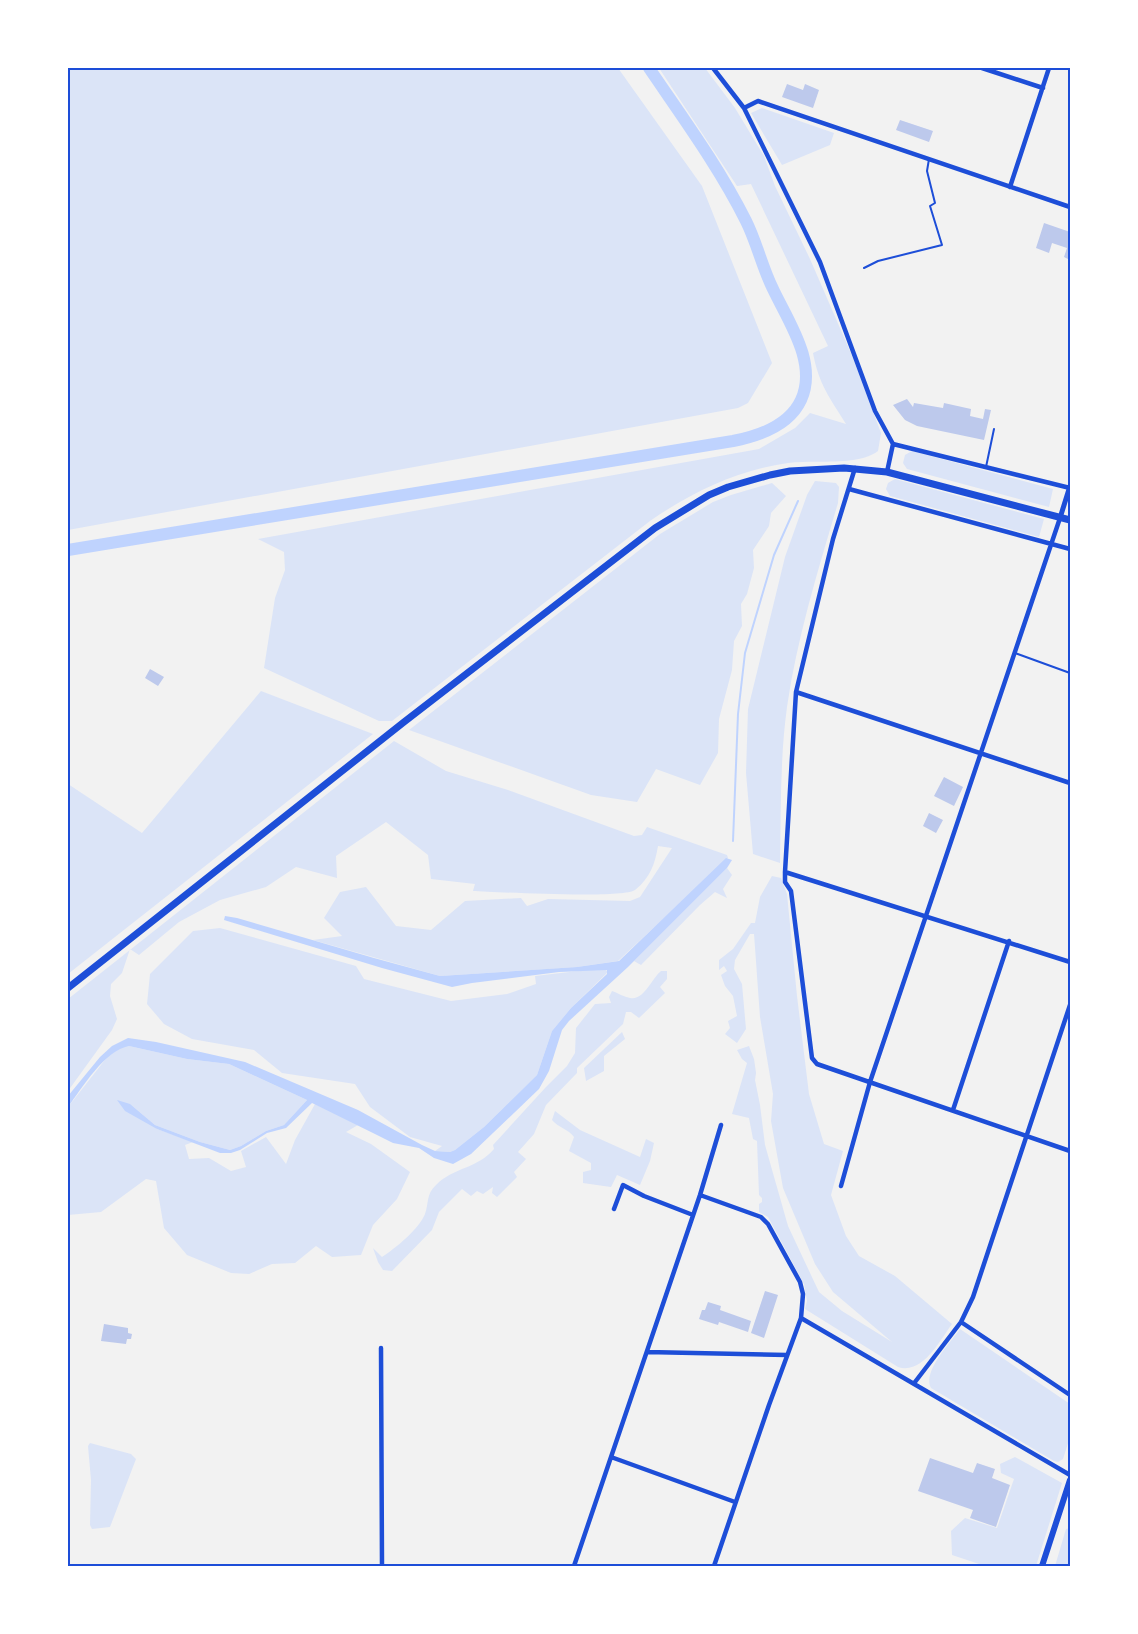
<svg xmlns="http://www.w3.org/2000/svg" width="1138" height="1634" font-family="'PT Sans Narrow',sans-serif">
<rect width="100%" height="100%" fill="#f2f2f2"/>
<path fill="#dbe4f7" d="M68,68H618L702,186L772,363L748,403L738,408L68,530Z
M659,68H705L735,108L764,156L775,186L810,259L853,358L881,433L878,451C856,467 815,459 788,463C737,470 692,492 650,521L392,721H379L264,668L275,598L285,570L284,552L258,539L759,449L795,428L810,413L846,424C830,398 819,385 813,353L828,346L751,184L737,186Z
M762,108L834,133L830,145L782,165L751,113Z
M912,451L1053,489L1049,507L907,469L903,463L905,455Z
M895,479L1044,519L1039,537L890,496L886,489L888,483Z
M815,481L836,483L839,487L838,503C818,570 797,638 787,707C780,758 781,811 780,863L753,854L746,773L748,709L785,557L807,495Z
M772,483L786,496L771,513L769,526L753,550L754,568L747,594L741,604L742,626L734,641L732,670L719,719L718,753L700,785L656,769L637,802L591,795L409,730L660,534L713,502L731,495Z
M261,691L373,734L68,974V784L142,833Z
M394,741L446,771L508,790L634,836L642,835L647,827L727,855L728,858L618,961L577,967L440,976L313,940L342,936L324,918L340,892L366,887L396,926L431,930L465,901L521,898L527,906L548,899L630,901L640,897L672,848L658,846C655,864 650,878 635,890C622,899 496,892 473,891L475,884L431,879L428,855L386,822L336,856L337,878L296,867L266,887L220,900L179,922L139,955L130,949L122,973L111,984L110,996L117,1019L112,1030L68,1091V999Z
M727,868L732,875L723,889L727,898L715,892L700,905L641,965L634,961Z
M772,876L781,878L787,894L797,996L809,1094L824,1144L843,1151L831,1195L846,1236L859,1256L895,1276L952,1324C940,1340 923,1375 898,1367L805,1309L807,1301L804,1284L768,1217L759,1212V1204L762,1202V1198L759,1195L757,1141L753,1139L749,1118L732,1114L747,1063L742,1059L737,1050L749,1046L754,1059L756,1073L755,1080L760,1105L765,1145L788,1226L819,1292L842,1311L892,1342L833,1292L815,1264L783,1188L771,1121L773,1094L760,1017L754,934H750L735,960L734,969L742,984L746,1029L737,1043L725,1034L730,1028L728,1021L737,1016L733,996L725,986L721,975L727,971L724,966L719,970V960L733,949L751,923H755L760,897Z
M220,928L356,966L364,979L451,1001L507,994L536,984L535,976L604,968L608,972L571,1008L552,1031L537,1075L484,1127L455,1150L450,1152L435,1151L442,1146L410,1137L370,1107L355,1084L282,1073L254,1050L192,1039L164,1024L147,1004L150,974L193,931Z
M661,971H667V979L660,987L665,993L639,1018L631,1012H626L623,1024L577,1068V1073L546,1105L534,1134L518,1152L526,1159L514,1172L517,1177L497,1197L492,1193L493,1187L483,1194L477,1191L471,1196L462,1189L439,1212L432,1230L392,1271L383,1270L378,1262L373,1248L382,1257C396,1248 419,1229 425,1214C429,1203 426,1194 436,1185C454,1167 477,1169 494,1149L493,1145L546,1087L567,1066L575,1053L576,1028L595,1004L611,1003L609,997L612,991C618,993 624,997 630,998C644,1001 652,978 661,971Z
M622,1032L625,1039L604,1056V1071L586,1081L584,1068Z
M129,1046L187,1059L229,1064L307,1100L284,1125L266,1131L241,1146L230,1150L200,1142L155,1125L130,1104L157,1129L193,1142L185,1145L189,1159L209,1158L231,1171L246,1167L241,1151L266,1137L286,1164L295,1140L315,1104L358,1125L346,1132L371,1144L410,1172L397,1199L373,1225L361,1255L332,1257L316,1246L295,1263L272,1264L249,1274L231,1273L187,1255L164,1228L156,1181L146,1179L101,1212L68,1215V1107L108,1056L121,1047Z
M555,1111L580,1130L640,1157L646,1139L654,1143L650,1161L640,1185L617,1175L611,1187L583,1183V1172L591,1170V1163L569,1151L574,1137C568,1129 559,1128 552,1120Z
M960,1329L1070,1404V1437L1063,1459L1058,1462L1054,1461L931,1388C922,1372 950,1343 960,1329Z
M90,1443L131,1454L136,1459L110,1527L92,1529L90,1525L91,1480L88,1446Z
M1015,1457L1062,1483L1036,1566H985L952,1555L951,1531L965,1518L997,1528L1014,1479L1001,1473L1000,1464Z
M1070,1528V1566H1055L1066,1529Z"/>
<path fill="#bfd3fe" d="M726,858L732,860L727,868L628,967L569,1021L562,1030L549,1071L539,1089L471,1154L453,1164L434,1158L419,1148L393,1143L375,1134L312,1103L286,1128L267,1133L240,1150L231,1153H220L157,1129L125,1111L117,1100L130,1104L155,1125L200,1142L230,1150L241,1146L266,1131L284,1125L307,1100L229,1064L187,1059L129,1046C105,1050 82,1088 68,1107V1096L100,1057L112,1046L128,1038L156,1042L245,1062L358,1110L422,1145L435,1151L450,1152L455,1150L484,1127L537,1075L552,1031L571,1008L607,974V970L559,972L472,983L452,987L382,968L224,920L225,916L237,918L374,958L440,976L577,967L619,961Z"/>
<g fill="none" stroke-linecap="round" stroke-linejoin="round">
<path stroke="#bfd3fe" stroke-width="2" d="M733,841L738,714L745,653L774,555L798,501"/>
<path stroke="#bfd3fe" stroke-width="12" d="M68,550L733,441C759,436 789,426 801,400C818,363 788,321 773,289C762,267 757,243 746,221C719,167 683,118 649,68"/>
</g>
<path fill="#bdc9ec" d="M787,84L803,90L805,84L819,90L813,108L782,97Z
M900,120L933,131L929,142L896,130Z
M1044,223L1070,232V260L1064,257L1067,248L1052,243L1049,253L1036,248Z
M907,399L913,407L914,403L943,408L944,403L971,409L970,416L983,419L985,409L991,410L984,440L917,426L905,420L893,405Z
M150,669L164,677L158,686L145,678Z
M944,777L963,787L954,806L934,796Z
M929,813L943,820L936,833L923,826Z
M765,1291L778,1295L764,1338L751,1333Z
M708,1302L721,1306L720,1310L751,1321L748,1332L719,1322L718,1325L699,1319L702,1310H705Z
M104,1324L128,1328V1333L132,1334L131,1339H127L126,1344L101,1341Z
M930,1458L973,1473L977,1463L995,1469L992,1478L1010,1485L996,1527L970,1518L973,1510L918,1491Z"/>
<g fill="none" stroke-linecap="round" stroke-linejoin="round">
<path stroke="#1d4ed8" stroke-width="2" d="M864,268L878,261L942,245L930,206L935,203L927,171L929,159
M986,467L994,429
M1015,653L1070,673"/>
<path stroke="#1d4ed8" stroke-width="4.5" d="M713,68L744,108L820,262L875,411L893,444L887,472
M982,68L1043,88
M744,108L758,101L1070,207
M1010,187L1049,68
M893,444L1070,488
M855,468L833,539L796,692L785,872V882L791,891L812,1058L817,1064L1070,1151
M849,489L1070,549
M796,692L1070,783
M785,872L1070,962
M953,1110L1009,941
M841,1186L870,1082L1060,518
M700,1195L761,1217L768,1224L800,1282L803,1294L801,1318L769,1405L714,1566
M614,1209L623,1185L644,1196L693,1215
M801,1318L1070,1475
M961,1322L1070,1395
M381,1348L382,1566
M647,1352L787,1355
M915,1382L961,1322L973,1297L1070,1005
M611,1457L735,1502
M574,1566L700,1195L721,1125"/>
<path stroke="#1d4ed8" stroke-width="5" d="M1060,518L1070,486"/>
<path stroke="#1d4ed8" stroke-width="6" d="M1042,1566L1070,1480"/>
<path stroke="#1d4ed8" stroke-width="7" d="M68,988L404,722L655,528L709,495L728,487L770,475L790,471L844,468L887,472L1070,520"/>
</g>
<rect width="1138" height="1634" fill="none" stroke="#ffffff" stroke-width="138"/>
<rect x="69" y="69" width="1000" height="1496" fill="none" stroke="#1d4ed8" stroke-width="2"/>
</svg>
